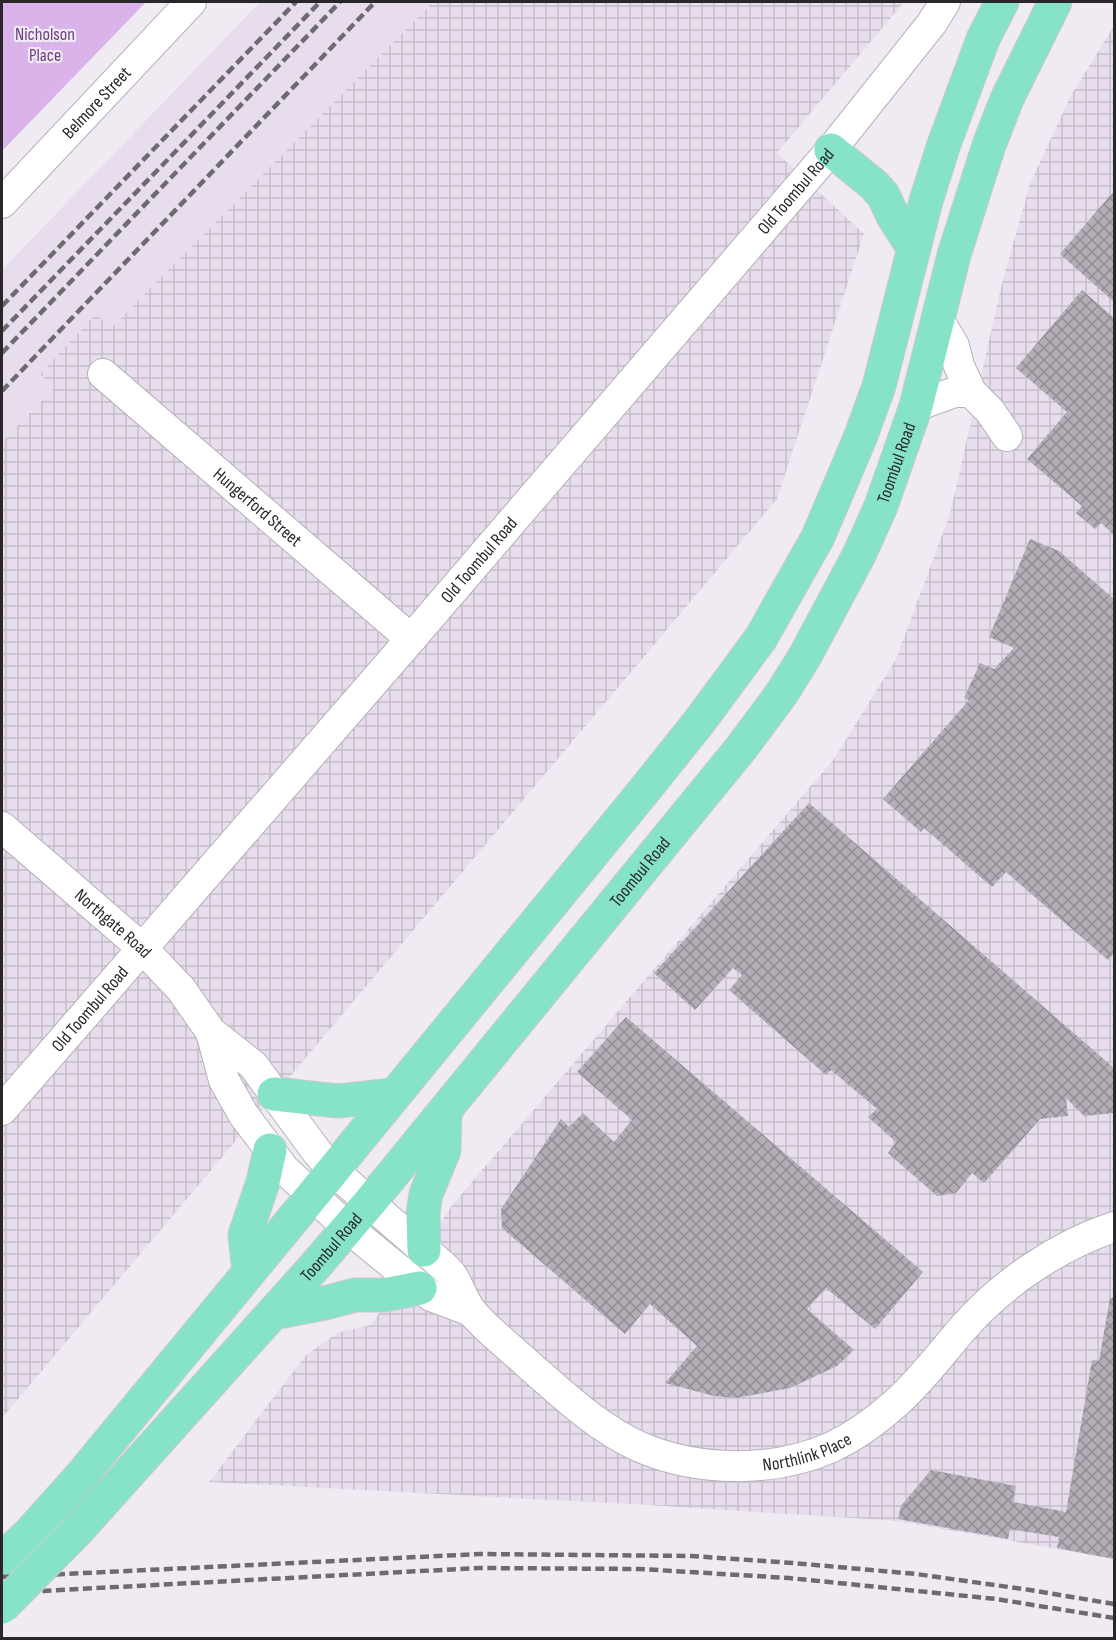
<svg xmlns="http://www.w3.org/2000/svg" width="1116" height="1640" font-family="'Sofia Sans Condensed',sans-serif">
<defs>
<pattern id="industrial-grid" width="8" height="8" patternUnits="userSpaceOnUse" patternTransform="scale(1.5)"><rect width="8" height="8" fill="#e7ddec"/><path d="M0 4h8M4 0v8" fill="none" stroke="#c6becb"/></pattern>
<pattern id="building-cross-hatch" width="8" height="8" patternUnits="userSpaceOnUse" patternTransform="scale(1.5)"><rect width="8" height="8" fill="#b3adb6"/><path d="M0 0l8 8M0 8l8-8" fill="none" stroke="#928d94"/></pattern>
</defs>
<rect width="100%" height="100%" fill="#f0eaf3"/>
<path fill="#e7ddec" d="M260,2H433L111,328L96,315L41,374L54,387L2,442V270Z"/>
<path fill="url(#industrial-grid)" d="M433,2H904L777,153L864,234L777,499L2,1418V442L54,388L40,374L96,314L111,328Z
M1114,26V1559L898,1521L649,1505L209,1482L306,1355L339,1332L371,1325L453,1204L834,759L896,659L950,514L1002,283L1030,184L1070,97Z"/>
<path fill="#d9b3ea" d="M2,2H146L2,151Z"/>
<path fill="url(#building-cross-hatch)" d="M1114,191V302L1060,254Z
M1082,290L1114,318V535L1101,523L1095,529L1076,513L1082,506L1027,459L1067,412L1016,368Z
M1030,539L1059,551L1114,599V953L1108,960L1006,872L992,887L924,828L921,832L883,799L969,700L964,698L980,663L994,669L1014,648L989,637Z
M809,803L1114,1068V1113L1084,1116L1066,1098L1068,1116L1040,1119L984,1183L972,1173L956,1193L937,1196L888,1153L896,1142L868,1117L877,1109L831,1070L826,1075L729,990L742,975L733,968L695,1010L654,973Z
M626,1017L923,1272L875,1329L826,1288L807,1309L854,1350L837,1366L790,1388L736,1398L714,1396L665,1383L697,1346L650,1304L625,1334L502,1228L501,1209L561,1119L569,1127L583,1113L614,1142L632,1120L577,1072Z
M1114,1297V1559L1057,1548L1059,1537L1010,1529L1008,1539L898,1519L901,1506L931,1470L1016,1486L1013,1502L1066,1512L1092,1360L1099,1361L1110,1298Z"/>
<g fill="none" stroke-linecap="round" stroke-linejoin="round">
<defs>
<g id="minor">
<path id="s1" d="M2,203L191,2"/>
<path d="M938,319L954,346L959,366L971,392L990,411L1007,436"/>
<path id="s2" d="M103,374L411,639"/>
<path d="M916,406L955,392H971"/>
<path id="s3" d="M2,827L142,948L181,989L211,1032L224,1080L243,1114L284,1169L348,1228L431,1296L471,1311"/>
<path id="s4" d="M211,1032L253,1065L317,1152L333,1170C359,1193 384,1216 410,1238C423,1250 440,1261 451,1274C459,1285 463,1301 472,1312C489,1332 511,1348 530,1366C563,1395 599,1429 640,1447C698,1472 774,1473 832,1447C855,1436 877,1420 896,1403C922,1380 942,1352 965,1326C1003,1283 1059,1245 1114,1227"/>
<path id="s5" d="M2,1110L411,639L831,150L932,23L945,2"/>
</g>
<g id="major">
<path d="M831,150L874,185L883,195L893,216L914,249"/>
<path d="M274,1094L338,1101L393,1095"/>
<path d="M424,1250L423,1213L426,1194L444,1150L445,1111"/>
<path d="M249,1272L245,1235L263,1182L270,1150"/>
<path d="M273,1313L325,1303L355,1295H384L420,1288"/>
<path id="s6" d="M77,1531L316,1265L370,1202L742,747L782,693L805,656L859,555L881,506L916,406L954,255L989,145L1007,99L1055,2"/>
<path d="M2,1559L29,1534L81,1476L312,1196L643,792L699,722L761,638L818,537L860,438L879,386L926,201L943,147L983,39L1002,2"/>
</g>
</defs>
<use href="#minor" stroke="#b7b1ba" stroke-width="32"/>
<use href="#major" stroke="#cccbcc" stroke-width="35"/>
<use href="#minor" stroke="#fff" stroke-width="30"/>
<use href="#major" stroke="#86e3c7" stroke-width="33"/>
<path stroke="#6e6b70" stroke-width="4.5" stroke-dasharray="9 4.5" stroke-linecap="butt" d="M2,306L296,2
M2,331L320,2
M2,353L340,2
M2,391L375,2
M2,1577L480,1554L691,1556L793,1563L916,1574L1030,1590L1114,1604
M2,1593L479,1568L640,1569L789,1578L996,1599L1114,1618"/>
<defs>
<path id="major-bridge" d="M2,1607L77,1531"/>
</defs>
<use href="#major-bridge" stroke="#cccbcc" stroke-width="35" stroke-linecap="butt"/>
<use href="#major-bridge" stroke="#86e3c7" stroke-width="33"/>
</g>
<g text-anchor="middle" stroke-width="4.5" stroke-linejoin="round" paint-order="stroke">
<g font-size="18" fill="#704184" stroke="#f0eaf3">
<text x="45" y="40">Nicholson<tspan x="45" dy="21">Place</tspan></text>
</g>
<g font-size="18" fill="#29272a" stroke="#f0eaf3">
<text dy="6" stroke="none"><textPath href="#s1" startOffset="138">Belmore Street</textPath></text>
<text dy="6" stroke="none"><textPath href="#s5" startOffset="1214">Old Toombul Road</textPath></text>
<text dy="6" stroke="none"><textPath href="#s6" startOffset="1353">Toombul Road</textPath></text>
<text dy="6" stroke="none"><textPath href="#s2" startOffset="204">Hungerford Street</textPath></text>
<text dy="6" stroke="none"><textPath href="#s5" startOffset="728">Old Toombul Road</textPath></text>
<text dy="6" stroke="none"><textPath href="#s6" startOffset="867">Toombul Road</textPath></text>
<text dy="6" stroke="none"><textPath href="#s3" startOffset="147">Northgate Road</textPath></text>
<text dy="6" stroke="none"><textPath href="#s5" startOffset="134">Old Toombul Road</textPath></text>
<text dy="6" stroke="none"><textPath href="#s6" startOffset="381">Toombul Road</textPath></text>
<text dy="6" stroke="none"><textPath href="#s4" startOffset="774">Northlink Place</textPath></text>
</g>
</g>
<rect width="1116" height="1640" fill="none" stroke="#29272a" stroke-width="6"/>
</svg>
